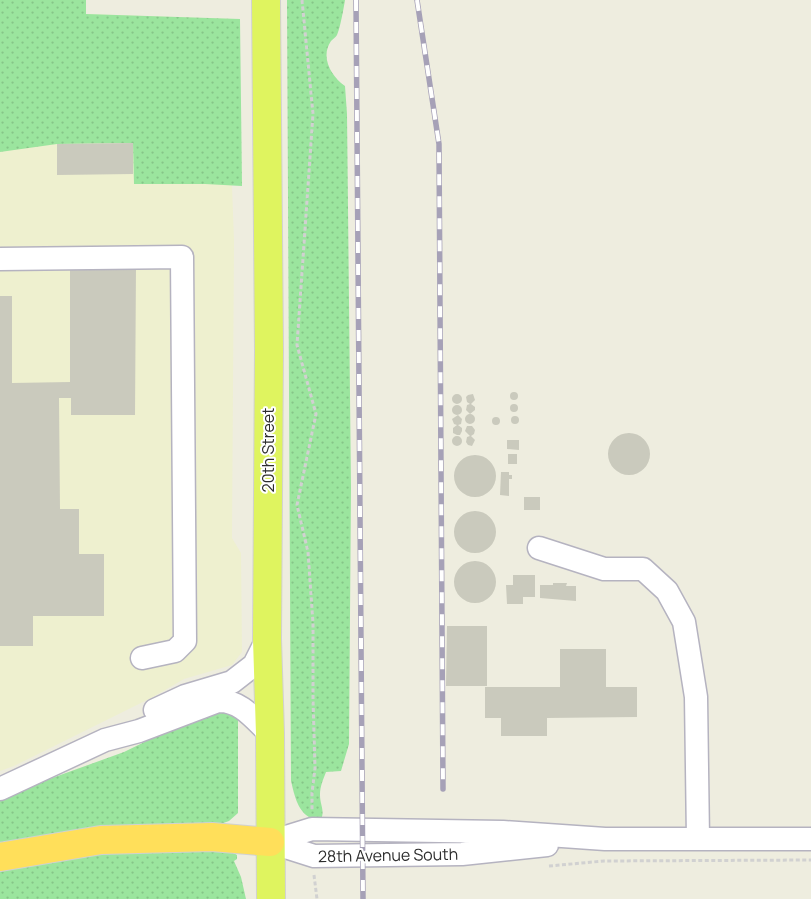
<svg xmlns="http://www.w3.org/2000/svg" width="811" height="899" font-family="Manrope,sans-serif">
<defs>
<pattern id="grass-dots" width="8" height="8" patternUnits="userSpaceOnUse" patternTransform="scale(1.25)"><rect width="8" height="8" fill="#9be59e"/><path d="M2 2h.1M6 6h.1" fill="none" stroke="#86c588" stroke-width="1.8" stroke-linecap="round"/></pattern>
</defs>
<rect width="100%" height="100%" fill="#eeeddf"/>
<path fill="#eef0cf" d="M0,0H86V14L232,19V186L234,241L232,538L241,553L242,652L232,665L184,679L153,697L14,766L0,771Z"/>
<path fill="url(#grass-dots)" d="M0,0H86V14L240,19L242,186L205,184H134L133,143L57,144L0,152Z
M287,0H345C344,7 340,29 337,35C336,37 333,39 331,41C320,57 331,76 345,86L347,114L351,488L349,744L341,771L326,772C323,780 320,786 320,795C320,805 325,810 321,820C318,819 312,819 309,817C297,810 294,793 291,781Z
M227,709L238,719V813L229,821L215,826L0,847V799L41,782L124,752L206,712Z
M225,848L237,855V859L234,861L241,877L246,899H0V868L58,856Z"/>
<path fill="#cacabd" d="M133,143V174L57,175V144Z
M136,266L135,415H71V398H59L60,509H79V554H104V616H33V646H0V296H12V383L70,382V267Z
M510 396a4 4 0 1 1 8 0a4 4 0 1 1-8 0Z
M473,394L475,400L471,404L475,407V410L470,414L466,410L467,405L470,404L467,402L466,397L468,395Z
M452 399a5 5 0 1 1 10 0a5 5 0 1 1-10 0Z
M510 408a4 4 0 1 1 8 0a4 4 0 1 1-8 0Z
M452 410a5 5 0 1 1 10 0a5 5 0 1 1-10 0Z
M465 419a5 5 0 1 1 10 0a5 5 0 1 1-10 0Z
M458,415L462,419L461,424L458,425L462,428V431L460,435H457L453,433V428L457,425L454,424L452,419Z
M511 420a4 4 0 1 1 8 0a4 4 0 1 1-8 0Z
M492 421a4 4 0 1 1 8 0a4 4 0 1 1-8 0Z
M467,426H472L475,430L474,434L471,436L475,440L472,446L468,445L466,442L467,437L470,436L465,431Z
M608 454a21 21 0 1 1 42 0a21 21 0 1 1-42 0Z
M452 441a5 5 0 1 1 10 0a5 5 0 1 1-10 0Z
M507,440H519V450L507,449Z
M508,454H517V464H508Z
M454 476a21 21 0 1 1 42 0a21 21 0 1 1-42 0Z
M501,472H509V475H512V479H509V496L500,495Z
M524,497H540V510H524Z
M454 532a21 21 0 1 1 42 0a21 21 0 1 1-42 0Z
M454 582a21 21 0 1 1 42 0a21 21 0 1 1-42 0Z
M513,575H535V597H523V604H507L506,585H513Z
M553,583H567L566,586H576V601L540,598V585H553Z
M447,626H487V686H446Z
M560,649H606V687H637V717L547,718V736H501V718H485V687H560Z"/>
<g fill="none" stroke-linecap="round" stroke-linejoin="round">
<defs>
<path id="minor" d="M0,259L182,257L185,641L175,651L142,658
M539,548L604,569H643L667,591L684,622L696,697L698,839
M155,710L185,696L232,682L254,665L267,639
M0,789L105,740L139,731L218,701C241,700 255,720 270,734
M270,842L312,829L503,832L605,839H811
M270,842L314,856L462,854L547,845"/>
<path id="major" d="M266,0L269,350L267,639L270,734L271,899"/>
<path id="highway" d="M0,857L101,840L212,837L270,842"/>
</defs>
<use href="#minor" stroke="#b5b3c0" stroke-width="25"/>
<use href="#major" stroke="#d1d1d1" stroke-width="30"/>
<use href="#highway" stroke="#d1d1d1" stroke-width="30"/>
<path stroke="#d1d1d1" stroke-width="3" stroke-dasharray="4 2.5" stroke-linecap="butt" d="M302,0L313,114L297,345L316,414L297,505L308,552L313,623V699L315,768L312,793V811
M549,866L604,861L811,860
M314,875L317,899"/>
<use href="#minor" stroke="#fff" stroke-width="22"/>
<use href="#major" stroke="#dff45f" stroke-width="28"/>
<use href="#highway" stroke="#ffdf5a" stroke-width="28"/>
<defs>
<path id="rail" d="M356,0L363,899
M417,0L439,144L443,789"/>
</defs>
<use href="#rail" stroke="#a6a1b7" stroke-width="5.5"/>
<use href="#rail" stroke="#fff" stroke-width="4" stroke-dasharray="11" stroke-linecap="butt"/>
</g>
<g text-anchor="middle" stroke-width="4" stroke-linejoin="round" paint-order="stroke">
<g font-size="16" fill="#2d2d2d" stroke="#fff">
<text transform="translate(268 450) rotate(-90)" y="6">20th Street</text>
<text transform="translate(388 855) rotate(-1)" y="6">28th Avenue South</text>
</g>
</g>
</svg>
